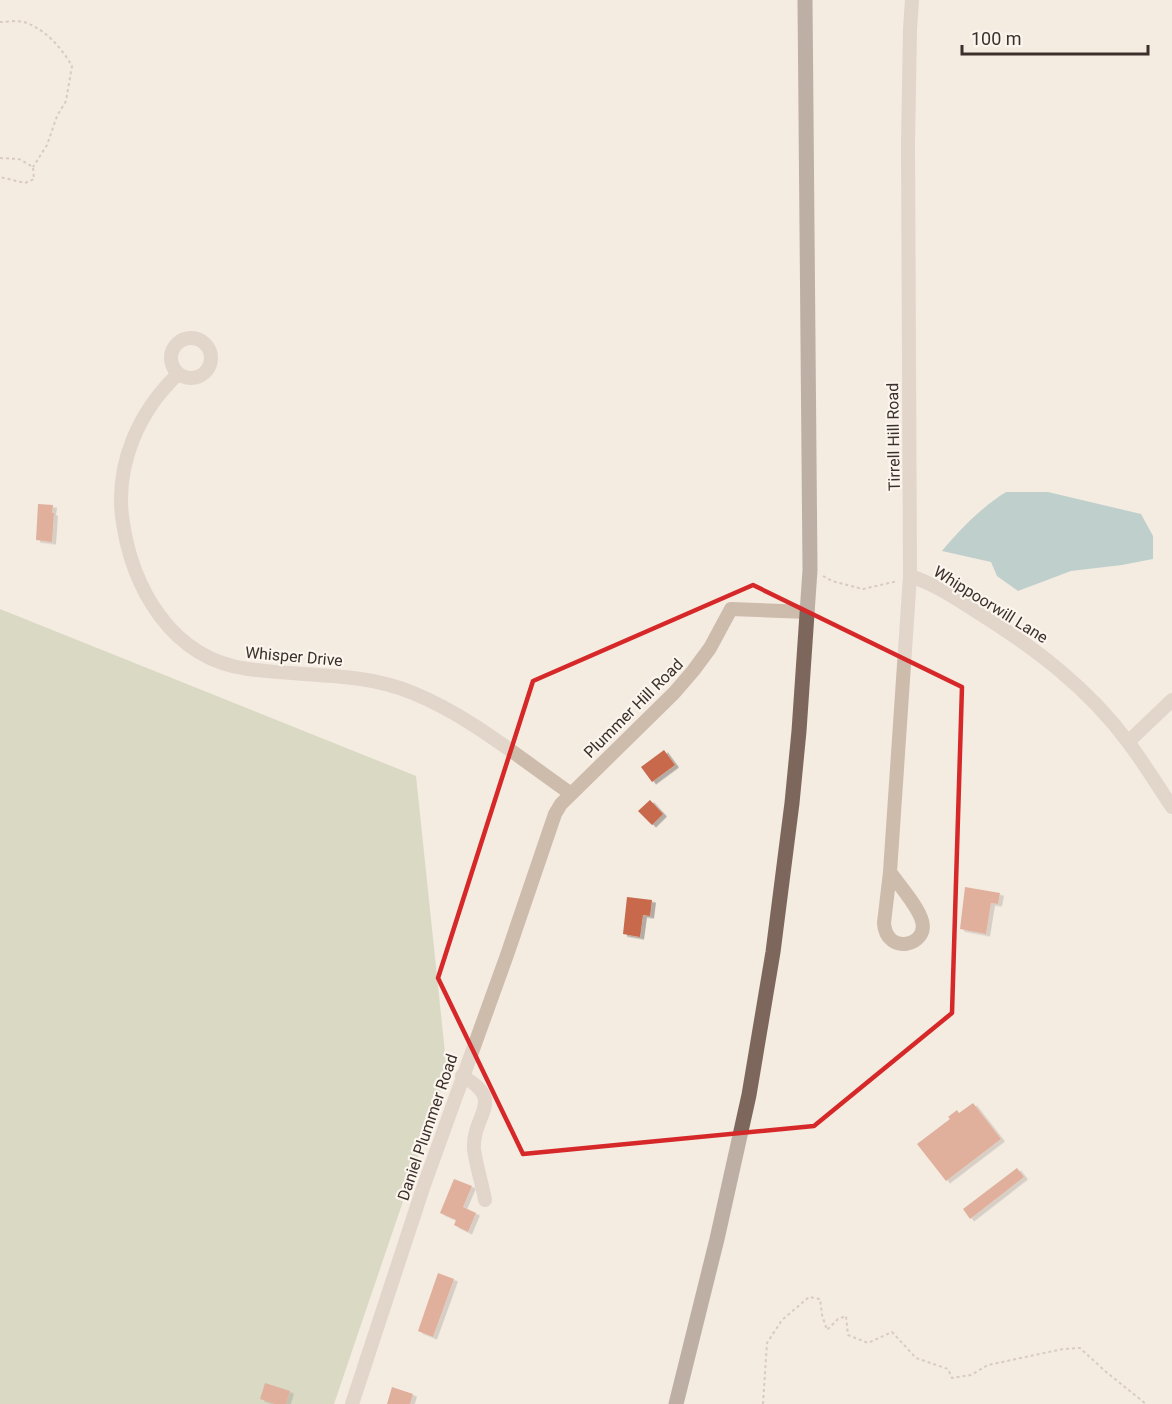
<svg xmlns="http://www.w3.org/2000/svg" width="1172" height="1404" font-family="Roboto,sans-serif">
<defs>
<filter id="shadow"><feDropShadow dx="4" dy="2.5" stdDeviation="0" flood-color="#0004"/></filter>
</defs>
<rect width="100%" height="100%" fill="#f4ebe1"/>
<path fill="#b8c4a0" d="M0,609L416,776L447,1072L334,1404H0Z"/>
<path fill="#7fb0b2" d="M1006,492H1048L1141,514L1153,536V559L1122,565L1071,571L1018,591L997,576L991,562L942,551C960,529 982,507 1006,492Z"/>
<path fill="#c8694b" filter="url(#shadow)" d="M38,504L53,505L52,513H54L52,542L36,540Z
M664,750L675,765L652,782L641,767Z
M650,800L663,814L652,825L638,811Z
M965,887L1000,893L998,904L991,903L986,934L960,929Z
M627,897L652,900L650,916L643,915L640,937L623,934Z
M973,1103L1001,1139L946,1181L917,1144L950,1119L948,1117L957,1110L959,1113Z
M1017,1168L1024,1177L970,1219L963,1209Z
M454,1179L472,1186L463,1207L476,1213L468,1232L454,1225L456,1220L440,1213Z
M438,1273L454,1279L433,1337L418,1331Z
M265,1383L290,1391L286,1404H275L260,1399Z
M392,1387L413,1394L410,1404H387Z"/>
<g fill="none" stroke-linecap="round" stroke-linejoin="round">
<path stroke="#b9a596" stroke-width="2" stroke-dasharray="3 3" stroke-linecap="butt" d="M0,22C7,22 17,20 24,22C45,29 61,47 72,66L66,101L57,116L47,145L33,167
M0,158L19,159L33,167L34,179L25,183L0,177
M823,576L832,581L863,589L898,581
M763,1404L767,1343L782,1320L809,1297L820,1299L822,1315L827,1330L838,1319L846,1316L848,1335L868,1343L892,1332L916,1358L948,1369L952,1378L971,1375L988,1365L1063,1349L1080,1348L1105,1371L1146,1404"/>
<path stroke="#cdbbac" stroke-width="14" d="M171 358a20 20 0 1 1 40 0a20 20 0 1 1-40 0Z
M178,374C139,411 116,463 122,516C131,587 171,659 248,669C303,677 361,671 413,693C468,715 521,759 570,793
M910,576C935,584 957,599 979,613C1035,648 1088,688 1128,742C1144,763 1157,785 1172,807
M1128,742L1172,700
M890,872C899,885 918,906 922,921C929,946 886,956 884,923L890,872L910,576L908,144L910,29L912,0
M462,1076C507,1101 472,1114 474,1149C476,1166 482,1183 485,1200
M352,1404L423,1188L507,955L555,814L561,804L674,693L693,671L710,648L731,609L808,612"/>
<path stroke="#7d675c" stroke-width="15" d="M676,1404L717,1239L749,1095L773,952L792,803L799,731L810,570L805,0"/>
</g>
<path d="M0 0H1172V1404H0ZM753,585L962,687L952,1013L814,1126L523,1154L438,978L533,681Z" fill="#f4ebe1" fill-opacity=".55" fill-rule="evenodd"/>
<path fill="none" stroke="#d62828" stroke-width="4.5" stroke-linejoin="round" d="M753,585L962,687L952,1013L814,1126L523,1154L438,978L533,681Z"/>
<g text-anchor="middle" stroke-width="4.5" stroke-linejoin="round" paint-order="stroke">
<g font-size="16" fill="#3b302b" stroke="#fbf5ee">
<text transform="translate(893 437) rotate(-91)" y="6">Tirrell Hill Road</text>
<text transform="translate(991 604) rotate(32)" y="6">Whippoorwill Lane</text>
<text transform="translate(294 656) rotate(5)" y="6">Whisper Drive</text>
<text transform="translate(633 708) rotate(-45)" y="6">Plummer Hill Road</text>
<text transform="translate(427 1127) rotate(-71)" y="6">Daniel Plummer Road</text>
</g>
</g>
<path d="M962 45v9h186v-9" fill="none" stroke="#3b302b" stroke-width="3"/>
<text x="971" y="45" font-size="18" fill="#3b302b" stroke="#fbf5ee" stroke-width="4.5" paint-order="stroke">100 m</text>
</svg>
